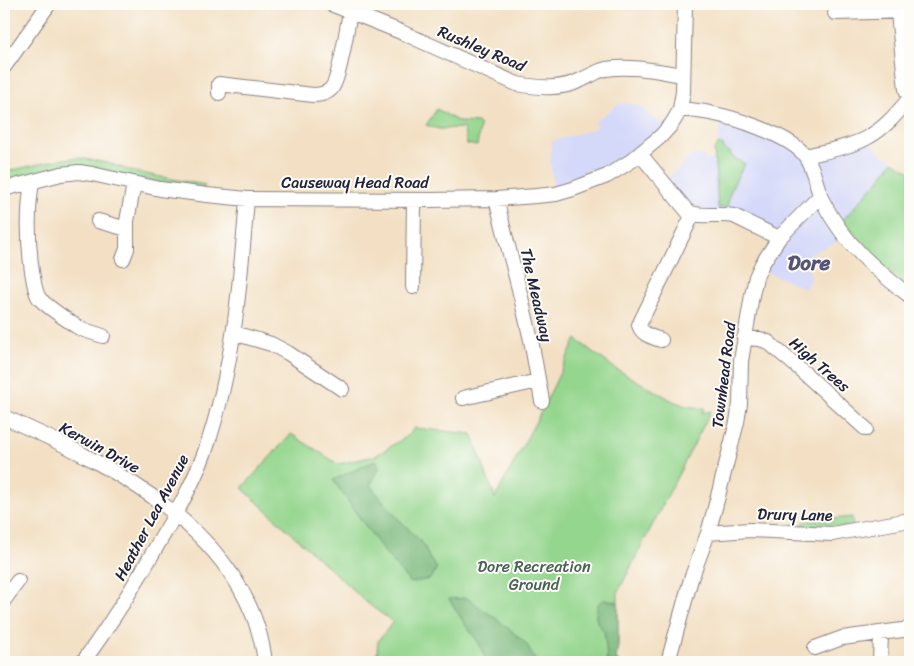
<svg xmlns="http://www.w3.org/2000/svg" width="914" height="666" font-family="Sriracha,sans-serif">
<rect width="100%" height="100%" fill="#fdfcf7"/>
<filter id="ink" filterUnits="userSpaceOnUse"><feTurbulence type="fractalNoise" baseFrequency=".02" numOctaves="2"/><feDisplacementMap in="SourceGraphic" scale="10" xChannelSelector="R" yChannelSelector="G"/><feConvolveMatrix kernelMatrix="1 2 1 2 8 2 1 2 1" color-interpolation-filters="sRGB"/></filter>
<filter id="wash" filterUnits="userSpaceOnUse"><feTurbulence type="fractalNoise" baseFrequency=".0096" numOctaves="4" result="noise"/><feDisplacementMap in="SourceGraphic" scale="20" xChannelSelector="R" yChannelSelector="G"/><feGaussianBlur stdDeviation="1.12" result="paint"/><feColorMatrix in="noise" values="0 0 0 0 0 0 0 0 0 0 0 0 0 0 0 0 0 1.4 0 .05"/><feComposite in="paint" operator="in"/></filter>
<g filter="url(#wash)">
<rect width="100%" height="100%" fill="#f3e0c4"/>
<path fill="#d4d8f9" d="M620,103L632,104L640,106L650,116L661,122L671,125L631,161L556,194L553,184L550,159L552,141L594,129L597,126L594,122Z
M722,120L800,151L870,142L885,157L886,155L893,161L884,174L842,221L845,236L837,242L804,257L803,262L812,276L805,289L760,269L779,238L734,216L699,215L663,181L671,175L692,155H704L705,160L715,159L714,150L717,147Z"/>
<path fill="#94d68e" stroke="#5b7c64" d="M437,109L459,122L478,123L480,127L477,146L467,144L464,131L463,128L439,129L426,125Z
M718,144L724,146L723,148L725,150L731,153L730,155L745,164C738,177 727,192 728,207L718,208L714,150L717,147Z
M79,158L108,163L135,172L205,185L203,190L97,171L4,182V172L61,159Z
M893,161L910,171V290L867,253L842,221L884,174Z
M576,339L590,350L616,369L673,401L686,406L704,408L705,409L701,413L711,411L618,592V645L616,659L619,662H376L378,641L393,622L367,603L242,488L291,434L338,464L375,456L409,435L414,428L472,434L495,498L542,410Z
M852,517L853,526L830,529H802L803,522Z"/>
<path fill="#77b779" stroke="#4c6c5a" d="M377,460L379,469L370,485L396,516L423,544L430,559L437,568L430,579L410,583C381,550 358,515 333,480Z
M467,598L498,620L526,643L536,662H487L479,643L466,626L449,599Z
M608,600L618,602V645L616,659L619,662H606L607,657L604,631C597,625 594,618 597,609C597,606 598,603 600,602C602,600 606,600 608,600Z"/>
</g>
<g filter="url(#ink)">
<g fill="none" stroke-linecap="round" stroke-linejoin="round">
<defs>
<path id="minor" d="M331,4L401,32L517,84C539,88 561,90 581,80C590,76 597,71 606,69C632,65 658,71 683,75
M897,4L906,89L910,100
M835,13L910,11
M4,67L49,4
M219,93V84L313,95C320,95 326,94 331,89C340,79 347,27 350,12
M680,109C690,110 700,111 710,113C736,118 785,134 803,153C814,165 816,188 823,202C845,244 873,268 910,296
M640,154L688,212C702,218 719,213 734,216L779,238
M805,156C826,151 852,147 870,136C886,127 898,112 910,98
M32,183C27,212 28,242 32,272C34,280 34,290 39,298C46,306 67,320 76,326L81,329L103,336
M4,189L61,174L79,172L92,174L160,189L207,195L247,199L429,200L496,199L536,196L556,194L573,189L607,176L631,161L660,137L671,125L676,117L680,109L683,92L685,4
M496,199L519,289L531,340L542,401
M98,221L127,229
M123,259L127,249V221L134,184
M413,287L414,200
M234,333L271,344L288,353L342,389
M744,338L760,339L768,342L801,370L866,429
M661,340C652,337 642,335 639,325L693,214
M463,398L538,381
M4,417C110,464 249,532 265,662
M708,533L750,530L832,534L910,520
M4,600L18,581
M815,648L842,638L910,629
M83,662C112,622 138,580 162,537C179,509 195,480 206,449C234,367 240,285 247,199
M668,662L691,579L708,533L716,504L737,422L740,404L741,361L752,295L756,277L762,264L779,238L820,196
M880,662L881,634"/>
</defs>
<use href="#minor" stroke="#8a8180" stroke-width="16"/>
<use href="#minor" stroke="#fff" stroke-width="14"/>
</g>
</g>
<g text-anchor="middle" stroke-width="4" stroke-linejoin="round" paint-order="stroke">
<g font-size="16" fill="#22223b" stroke="#fdfcf7">
<text transform="translate(482 48) rotate(23)" y="6">Rushley Road</text>
<text x="355" y="188">Causeway Head Road</text>
<text transform="translate(537 295) rotate(77)" y="6">The Meadway</text>
<text transform="translate(820 364) rotate(41)" y="6">High Trees</text>
<text transform="translate(723 375) rotate(-83)" y="6">Townhead Road</text>
<text transform="translate(100 447) rotate(29)" y="6">Kerwin Drive</text>
<text transform="translate(795 514) rotate(1)" y="6">Drury Lane</text>
<text transform="translate(151 517) rotate(-62)" y="6">Heather Lea Avenue</text>
</g>
<g font-size="16" fill="#4a6158" stroke="#fdfcf7">
<text x="534" y="572">Dore Recreation<tspan x="534" dy="18">Ground</tspan></text>
</g>
<g font-size="21" font-weight="bold" fill="#565374" stroke="#fdfcf7">
<text x="809" y="270">Dore</text>
</g>
</g>
<rect width="914" height="666" fill="none" stroke="#fdfcf7" stroke-width="20"/>
</svg>
